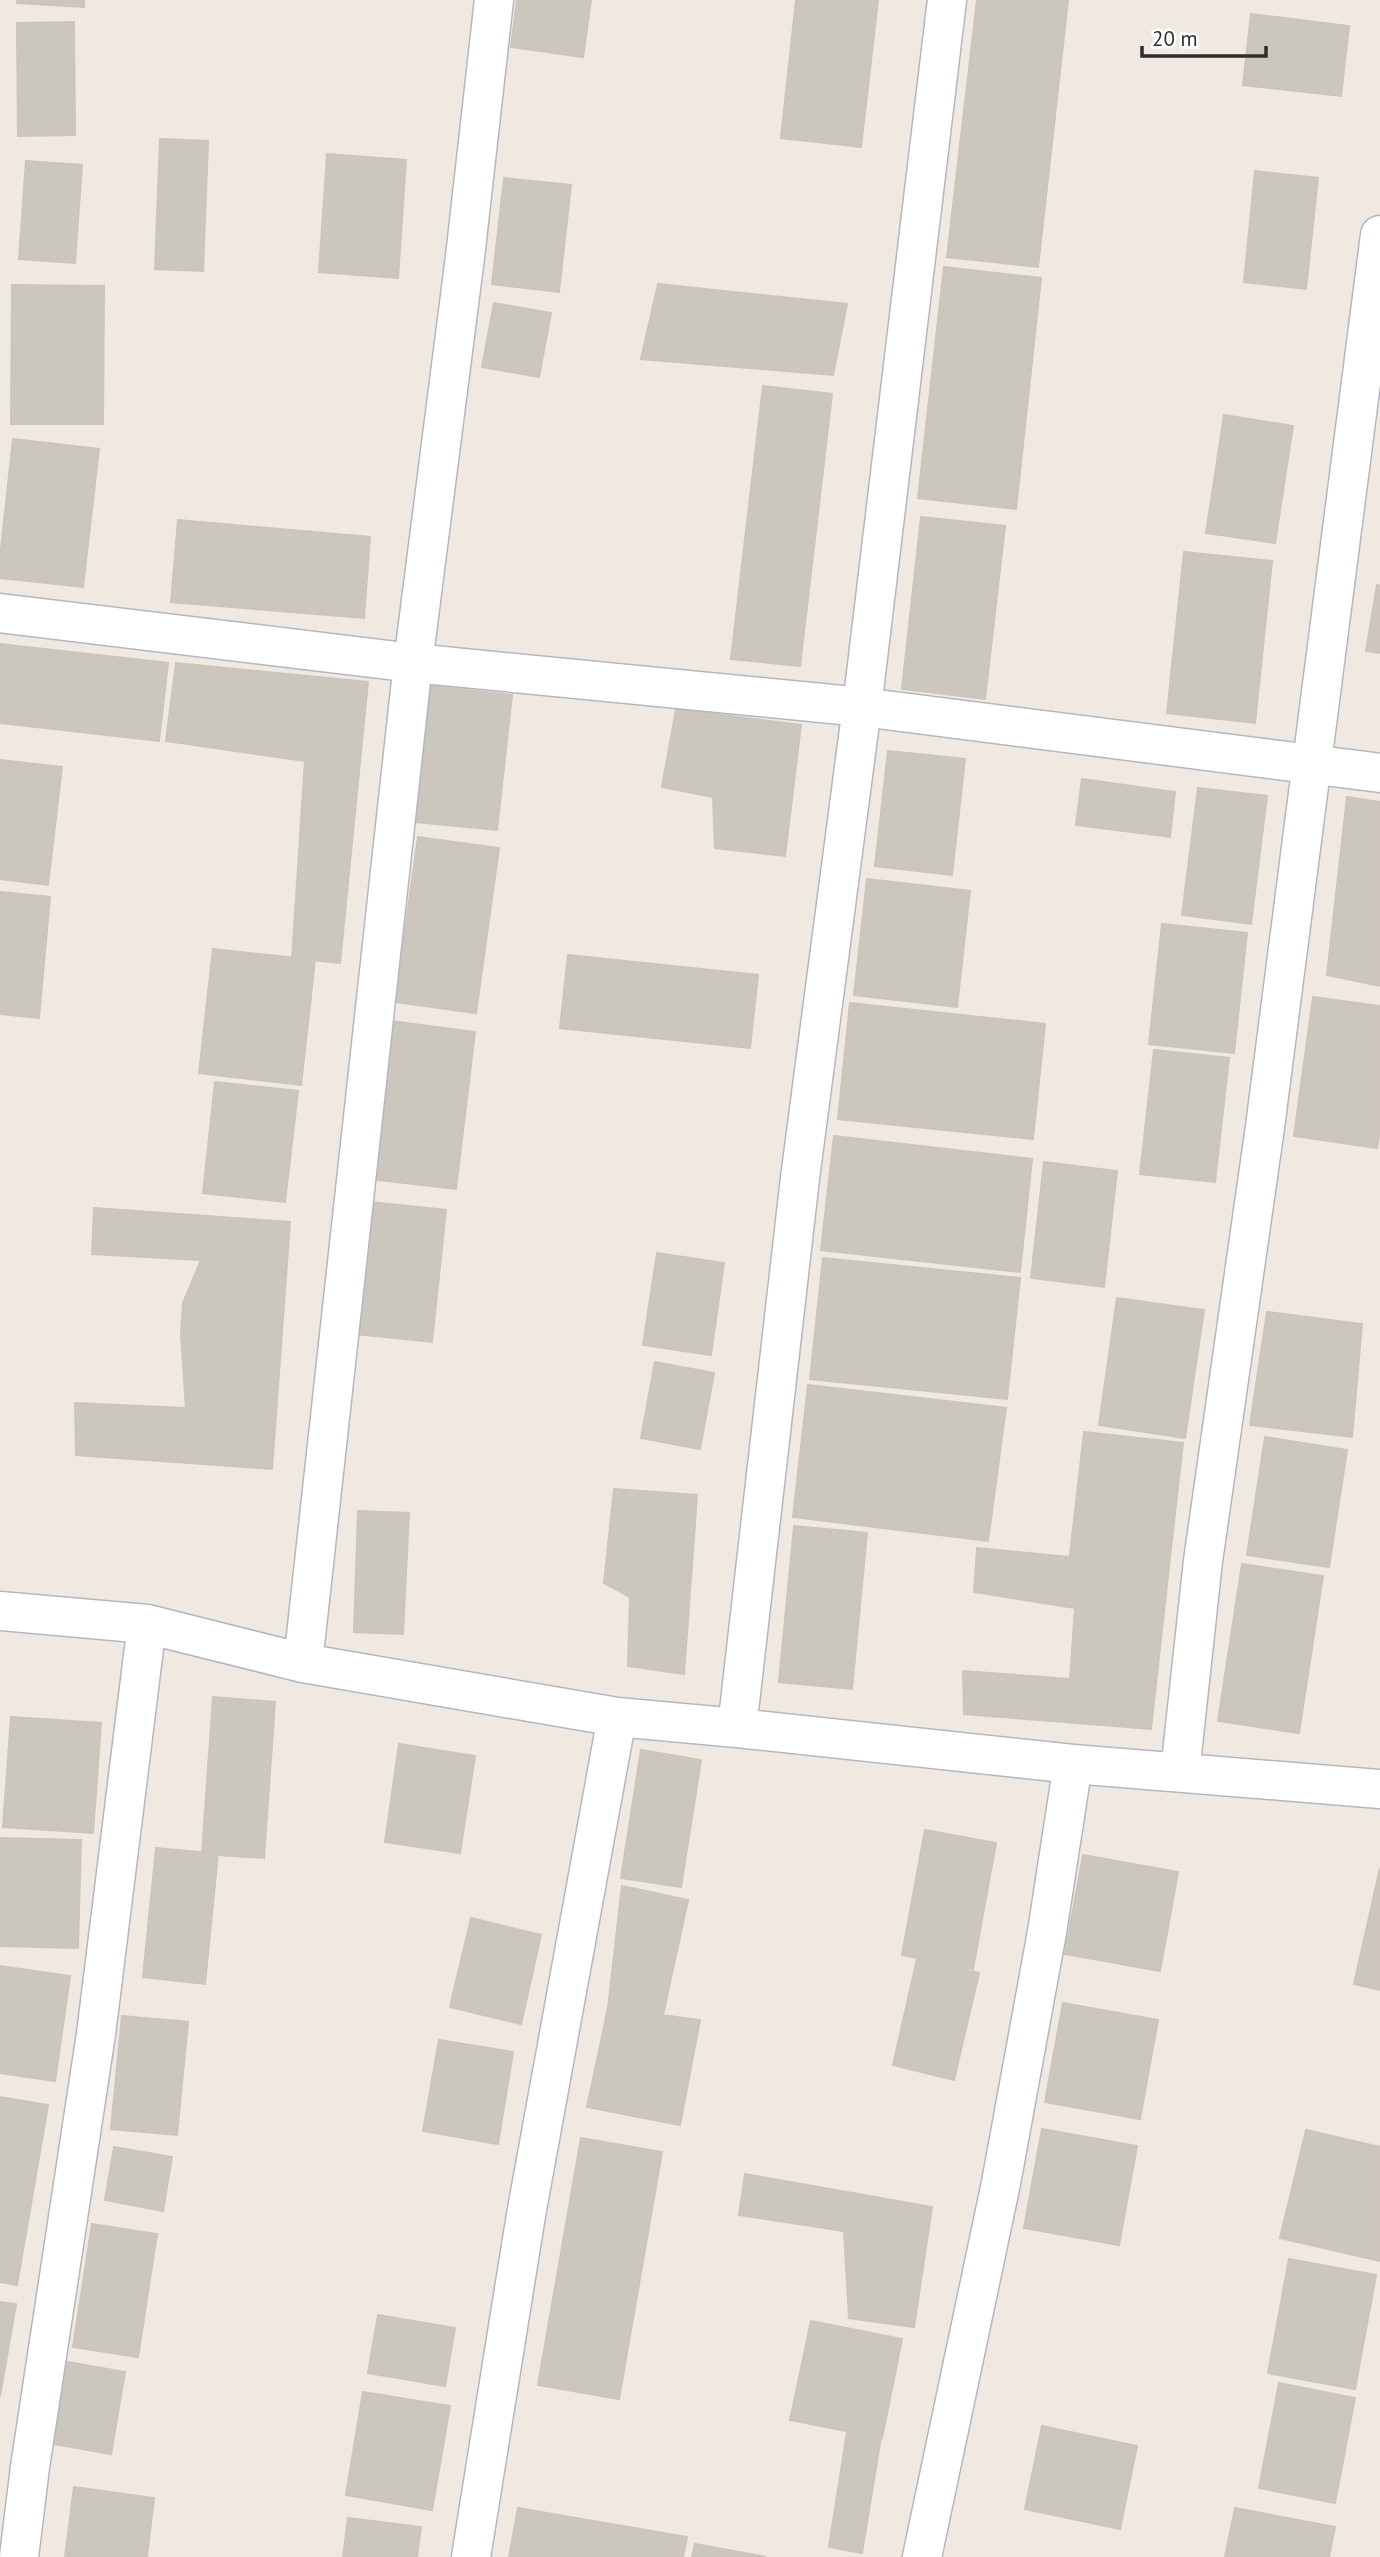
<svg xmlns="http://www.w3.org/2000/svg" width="1380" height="2557" font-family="'PT Sans',sans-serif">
<rect width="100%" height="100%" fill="#efe9e1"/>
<path fill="#cbc7bf" stroke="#cbc5ba" stroke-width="2" d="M17,0H84V7L17,3Z
M517,0H591L583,57L511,47Z
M796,0H878L861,147L781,138Z
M977,0H1068L1038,267L947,257Z
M1251,14L1349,26L1341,96L1243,85Z
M74,22L75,135L18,136L17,23Z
M160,139L208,141L203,271L155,269Z
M327,154L406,160L398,278L319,272Z
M26,161L82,165L75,263L19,259Z
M1255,171L1318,178L1306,289L1244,282Z
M504,178L571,185L559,292L492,284Z
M944,267L1041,278L1016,509L918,498Z
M658,284L847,304L833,375L641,359Z
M12,285L104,286L103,424H11Z
M494,303L551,313L539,377L482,367Z
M763,386L832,394L800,666L731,659Z
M1224,415L1293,426L1275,543L1206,533Z
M13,439L99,449L83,587L0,578V558Z
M921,517L1005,526L985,699L902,689Z
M178,520L370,537L364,618L171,602Z
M1184,552L1272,561L1255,723L1167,713Z
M1377,585L1380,586V653L1366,651Z
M0,644L168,663L159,741L0,723Z
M176,663L368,682L340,963L292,958L305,761L166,741Z
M431,686L512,695L497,830L416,822Z
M676,709L801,725L785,856L715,848L713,797L662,787Z
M888,751L965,759L952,875L875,866Z
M0,760L62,767L48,885L0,879Z
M1082,779L1175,792L1170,837L1076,825Z
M1198,788L1267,796L1251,924L1182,915Z
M1347,797L1380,802V986L1327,975Z
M418,837L499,848L476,1013L395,1002Z
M867,879L970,891L957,1007L854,995Z
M0,892L50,897L39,1018L0,1014Z
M1162,924L1247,933L1234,1053L1149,1044Z
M213,949L315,960L301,1085L199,1073Z
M568,955L758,975L750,1048L560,1028Z
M1313,997L1380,1006V1130L1377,1148L1294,1136Z
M850,1003L1045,1024L1033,1139L838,1119Z
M391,1021L475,1032L456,1189L371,1179Z
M1154,1050L1229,1058L1215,1182L1140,1174Z
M215,1082L298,1091L285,1202L203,1193Z
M834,1136L1032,1159L1020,1272L821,1250Z
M1044,1162L1117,1171L1104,1287L1031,1278Z
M370,1202L446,1210L432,1342L356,1334Z
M94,1208L290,1222L272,1469L76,1455L75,1403L186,1408L181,1335L183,1303L201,1260L92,1254Z
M657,1253L724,1263L711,1355L643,1345Z
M823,1258L1020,1278L1007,1399L810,1379Z
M1117,1298L1204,1310L1185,1438L1099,1425Z
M1267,1312L1362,1324L1352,1437L1250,1425Z
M655,1362L714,1373L700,1449L641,1438Z
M808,1385L1006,1408L988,1541L793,1517Z
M1084,1432L1183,1443L1169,1566L1070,1555Z
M1265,1437L1347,1450L1329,1567L1247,1555Z
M614,1489L697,1495L684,1674L628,1666L630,1597L604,1583Z
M358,1511L409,1513L403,1634L354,1632Z
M794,1526L867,1533L852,1689L779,1682Z
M977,1548L1169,1567L1151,1729L964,1714L963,1671L1070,1679L1075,1608L974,1592Z
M1242,1564L1323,1576L1299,1733L1218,1721Z
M213,1697L275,1702L264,1858L202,1854Z
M11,1717L101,1723L93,1833L3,1827Z
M399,1744L475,1756L460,1853L385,1842Z
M641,1750L701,1760L681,1887L621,1878Z
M925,1830L996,1843L973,1969L902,1955Z
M0,1838L81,1840L78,1948L0,1946Z
M156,1848L218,1854L205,1984L143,1977Z
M1083,1855L1178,1872L1160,1971L1065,1954Z
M1380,1868V1990L1354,1984Z
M622,1886L688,1900L663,2015L608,2008Z
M471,1918L541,1935L521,2024L450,2007Z
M917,1959L979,1973L954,2080L893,2065Z
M0,1966L70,1976L55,2081L0,2073Z
M1063,2003L1158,2020L1140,2119L1045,2102Z
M608,2008L700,2020L680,2125L587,2107Z
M122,2016L188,2022L177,2135L111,2129Z
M439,2040L513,2052L498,2144L423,2131Z
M0,2097L48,2105L17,2285L0,2282Z
M1042,2129L1137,2146L1119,2245L1024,2228Z
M1306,2130L1380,2147V2261L1280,2238Z
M581,2138L662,2152L619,2399L538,2385Z
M114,2147L172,2157L163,2211L105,2200Z
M745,2174L932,2207L914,2327L849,2318L844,2231L739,2215Z
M92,2224L157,2234L138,2357L73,2347Z
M1289,2259L1376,2275L1355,2389L1268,2373Z
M0,2302L16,2304L0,2396Z
M378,2315L455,2328L445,2386L368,2373Z
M811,2321L902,2339L882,2438L790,2420Z
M56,2360L125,2372L111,2454L42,2442Z
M1279,2383L1355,2398L1335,2503L1259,2488Z
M363,2392L450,2406L432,2510L346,2495Z
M1042,2426L1137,2446L1120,2529L1025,2509Z
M847,2432L881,2437L862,2553L829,2547Z
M74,2487L154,2498L147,2557H65Z
M518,2508L687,2537L683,2557H509Z
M1235,2508L1335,2527L1329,2557H1225Z
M348,2518L421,2527L417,2557H343Z
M695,2544L766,2557H692Z"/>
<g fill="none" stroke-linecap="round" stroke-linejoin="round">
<defs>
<path id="street" d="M0,613L413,663L862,707L1380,773
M0,1611L147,1624L303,1663L617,1717L737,1728L1073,1764L1380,1789
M303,1663L413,663L465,257L494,0
M737,1728L800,1178L862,707L947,0
M1180,1772L1203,1561L1265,1127L1380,235
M19,2557L30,2467L96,2034L147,1624
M471,2557L526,2215L617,1717
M922,2557L1001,2183L1047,1932L1073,1764"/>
</defs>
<use href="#street" stroke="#b4b7c1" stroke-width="41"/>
<use href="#street" stroke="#fff" stroke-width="38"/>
</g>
<path d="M1142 46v10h124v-10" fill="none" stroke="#2e2e2e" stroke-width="3.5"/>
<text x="1152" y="46" font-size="21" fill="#2e2e2e" stroke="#ffffff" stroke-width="5" paint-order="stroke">20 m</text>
</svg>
